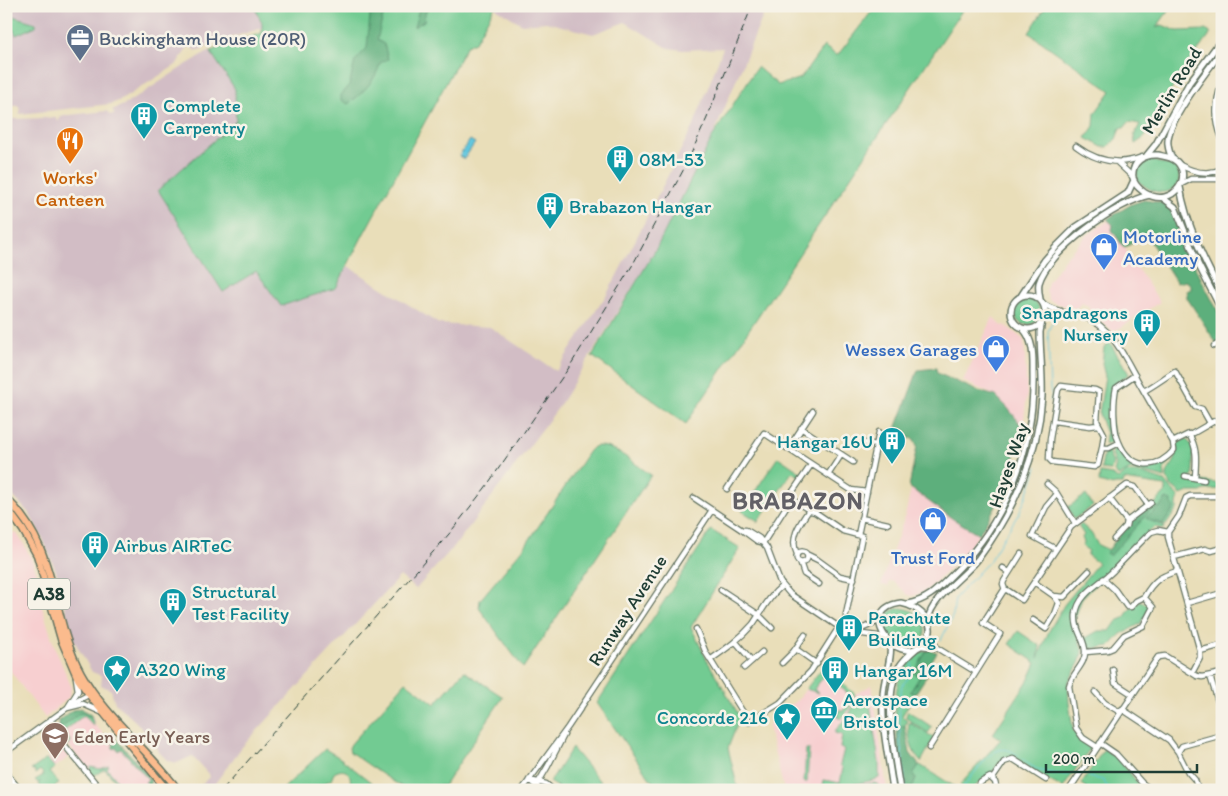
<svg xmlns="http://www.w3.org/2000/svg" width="1228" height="796" font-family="Itim,sans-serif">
<rect width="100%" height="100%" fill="#f7f3e8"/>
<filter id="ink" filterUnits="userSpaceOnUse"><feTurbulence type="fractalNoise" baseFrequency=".02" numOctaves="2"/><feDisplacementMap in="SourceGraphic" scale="10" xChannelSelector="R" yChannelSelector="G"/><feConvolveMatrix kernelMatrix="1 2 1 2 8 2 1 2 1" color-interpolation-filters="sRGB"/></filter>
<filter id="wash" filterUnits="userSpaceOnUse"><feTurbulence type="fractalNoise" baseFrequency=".0096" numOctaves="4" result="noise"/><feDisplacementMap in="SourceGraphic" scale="20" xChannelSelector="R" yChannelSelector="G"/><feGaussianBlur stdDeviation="1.12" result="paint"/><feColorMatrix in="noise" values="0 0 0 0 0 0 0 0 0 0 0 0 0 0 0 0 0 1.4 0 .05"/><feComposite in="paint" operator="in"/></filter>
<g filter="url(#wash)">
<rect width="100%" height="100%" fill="#e9deb9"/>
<path fill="#f7cfd0" d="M1108,221L1113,225L1131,259L1160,302L1120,328L1113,331L1092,315L1089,312V306L1081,303L1077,308H1073L1055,303L1049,300L1046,290L1048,282L1065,258L1086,236Z
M993,317L1002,326L1005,325L1024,340L1027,394L1023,427L996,396L963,381Z
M911,489L920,493L953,519L979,534L969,549L935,583L927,590L913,596L908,595L895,582L890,581L888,586L881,585L905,516Z
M16,532L26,548L36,570L42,607L55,648L71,686L70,695L68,698L45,718L6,665V535Z
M823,667L855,694L872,685L887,790H784L768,726L783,707L795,703Z
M81,708L93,717L95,725L104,734L111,737L113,736L138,763L151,778L149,790H123L104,769L93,776L65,741L58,725L59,720L73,710Z
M61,747L69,757L49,772L44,761Z"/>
<path fill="#d2bdc5" d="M6,6H254L262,23V28L214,43L197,51L189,46L176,65L121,100L111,104L20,114L19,106H6Z
M495,6H767L713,136L655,251L558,408L457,543L416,589L400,576L242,747L210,790H196L210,776L192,756L177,763L168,761L159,752L154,741L135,721L115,703L111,690L101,685L102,676L92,672L73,639L56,571L43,539L29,513L6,489V116L13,119L50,118H56L57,121L60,119L61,116L107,111L111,115L115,113L112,110L126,104L184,66L210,51L235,89L236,121L158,190L223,292L256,271L336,288L348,266L439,324L490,327L556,371L607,294L634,243L695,122L723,48L683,50L668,48L625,22L593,34L546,22L522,24L494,7Z"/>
<path fill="#72cb92" stroke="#488463" d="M254,6H495L475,42L467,45L363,235L336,288L281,306L256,271L223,292L158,190L236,121L235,89L210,51L262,33V23Z
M876,6H965L686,424L592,356L655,251L713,136L757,67L778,85L801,78L824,46L837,56Z
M1046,6H1172L1156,28L1162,25L1177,31L1205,30L1211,33L1181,73L1145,137L1135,144L1134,136L1140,124L1129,122L1124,128H1120L1116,139L1108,147H1102L1086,138L1094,126L1095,113L1111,91L1029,33Z
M9,15L36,23V26L16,35L8,18Z
M1153,158L1154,161L1167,165L1170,163C1193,177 1169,209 1138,181C1135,169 1140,159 1153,158Z
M1014 312a13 13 0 1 1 26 0a13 13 0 1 1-26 0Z
M1110,343L1129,374L1112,386L1111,420L1115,441L1105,445L1106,434L1099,414L1105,376L1102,364L1104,347Z
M1186,438L1193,448V476L1188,479L1222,484V489L1204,490L1201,492H1188L1181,495L1176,489L1170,485C1163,471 1169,472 1175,460C1177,455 1177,449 1177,444Z
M599,446C617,447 636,465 651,475L523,668L479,608L480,600L526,545L589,451L593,447Z
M1118,448C1138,474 1148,473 1174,455L1164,469L1165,478L1131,469L1118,476L1114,472L1116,465L1111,451Z
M1108,451L1113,464L1111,470L1101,469L1104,452Z
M778,457L803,474L801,477L792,472L757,523L758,521L742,511Z
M1127,472L1144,474L1164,481L1179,497L1177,503V509L1166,525L1163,524L1174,509L1163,503L1153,514L1151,521L1165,526L1164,529L1155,527L1151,530L1082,598L1074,622L1083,653L1079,663L1068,683L1069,703L1073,730L1080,739L1091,747L1063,788L1035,773L1011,757C998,758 998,768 990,774C984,780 977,783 972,790H966L960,785L1001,739L993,734L1029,679L1036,663L1009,644L1018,631L1040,646L1038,658L1049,631L1064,605L1098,563L1087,555L1089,551L1082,546L1084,543L1082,537L1084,535L1078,526L1081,524L1091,533L1098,545L1109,550L1130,521L1146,508L1149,510L1166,492L1165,486L1124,480L1123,484H1115L1113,486L1099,482L1100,473L1112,475L1118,479Z
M1086,495L1093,506L1074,519L1068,507Z
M711,530L740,548L691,627L707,660L740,717L728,748L738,790H658L597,703Z
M1141,601L1150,606V609L1140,624L1121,634L1110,646L1089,649L1084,639L1098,631H1110L1117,621L1124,618L1130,609Z
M901,608C938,612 929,659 898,642C891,639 888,636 884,629L887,627L884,620C887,612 893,609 901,608Z
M927,650L914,673L920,676L911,691L915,694L902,716L907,721L905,726L903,725L899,756C895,721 885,665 927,650Z
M823,667L855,694L849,709L841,719L837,717L839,709L843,711L848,704L846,702L850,695L825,675L814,689L819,693L806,689Z
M464,671L503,697L444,786C431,785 421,791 409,790C402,789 359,758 350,752L349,748L351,744L406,682L435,704Z
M861,696L865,697L870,704L879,762V778C869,782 832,790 823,785L824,780L840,783L843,768L840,765L844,749L840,748L842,735L835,733V731L850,713L857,698Z
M908,711L932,727L928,733L906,718V716Z
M80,713H84L92,719L94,726L84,715L63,732L71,742L68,745L59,730Z
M909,722L934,738L921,762C913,755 906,732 909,722Z
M49,740L52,743L54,742L58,749L51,756L46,749L49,747L47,743Z
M572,748L607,790H556L558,787L550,782Z
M325,749L340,758L377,787L383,790H325L334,786L341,789L349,786C354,774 345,766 334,773L331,780L310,790H285L284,788Z
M806,749H809L807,782H804Z
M1104,749L1118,759L1139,784L1146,790H1087V788L1081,784Z
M47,759L55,768L49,772L59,784L55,786L56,790H43L38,784L41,781L38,783L35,780L44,775L40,770L35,774V770H31Z
M919,765H920L960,790H911L916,779L913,774Z
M109,766L107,769L126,790H123L105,769L93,776L89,771L91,767L100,769Z
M874,783L877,784L881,790H862L861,788L852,790H835Z"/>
<path fill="#5daf7c" stroke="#3e7658" d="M371,6H389L384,12L377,40L384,44L388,59L380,63C377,79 361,95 348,104L341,100V95L349,86L355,61L367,48Z
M420,6H429L425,14L424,21L414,27Z
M1144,200L1163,203L1173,211L1199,275L1222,319V342L1217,344L1187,298V291L1191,289V285L1186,281L1177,283L1146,235L1124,248L1112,230L1113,225L1107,219L1132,204Z
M936,368L937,373L978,391L996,396L1006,406L1023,427L1009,478L996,506L979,534L953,519L909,487L917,446L914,439L896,435V429L918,370Z
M1166,499L1171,501L1174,509L1163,524L1151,521L1146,518L1160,507Z
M1146,508L1150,511L1111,555H1109L1106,553L1130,521Z
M927,650L937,652L925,672L928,674L915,694L910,692L920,677L914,673Z
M81,708L91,715L92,719L84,713H80L59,730V720L73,710Z
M901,726H905L910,753L919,765L913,774L916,779L911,790H904L899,756L898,727Z
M104,734L111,737L113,736L138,763L151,778L149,790L143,789L148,785L145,782L148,779L121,749L118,751L116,748L114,749L112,747L114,745Z"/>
<path fill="#62c7df" stroke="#40828a" d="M470,140L475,143L464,159L459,156Z"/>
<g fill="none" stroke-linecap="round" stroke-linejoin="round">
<path stroke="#62c7df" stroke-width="1" d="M1050,401L1052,396L1050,389L1048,331L1052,323L1057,318
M941,640L953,615L955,598L990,560L1006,534L1019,513L1029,490L1037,467
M1089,777L1103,780L1109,790
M906,790L900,738L899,702L902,685L909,677L912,663
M961,790C969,780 977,769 986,759C1010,735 1018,762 1039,770C1049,774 1060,774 1070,775"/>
</g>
</g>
<g filter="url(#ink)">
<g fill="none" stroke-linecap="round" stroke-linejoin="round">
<defs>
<path id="minor" d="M1222,83C1215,101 1214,119 1222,138
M6,112L9,113
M1076,146C1096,161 1119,166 1142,157
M1118,163L1133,177
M1180,165C1193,172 1207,176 1222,169
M1181,184L1191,179H1222
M1044,304C1059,315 1078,311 1095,322C1117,336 1129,366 1142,388C1152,406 1163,424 1173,442L1174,450C1156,471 1130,469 1119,442C1113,430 1113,402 1116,388L1135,375
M1043,319L1061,311
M1214,346L1222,342
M1144,391C1155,385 1164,378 1175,371L1195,407L1202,409L1210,423
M1054,421L1090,426L1098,425
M801,428L853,462
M1190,435L1216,420H1219L1222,424
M1173,442L1189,434C1198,450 1196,460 1195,478
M866,443L876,445
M1102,448L1098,465L1094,467L1052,462L1049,459L1050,439L1058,390L1061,386L1095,390L1099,392L1097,421L1104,434L1102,448H1109L1119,443
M788,449L813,411
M828,475L841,455
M1185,476L1204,480
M1047,484L1056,492L1075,523
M727,489L764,433L851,490L867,492
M694,498L742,530L757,541L761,542
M1109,498L1127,521L1151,503
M791,499L811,511L815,512L843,531L858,535
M861,518L888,524
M742,530H746L759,538L767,548L780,582L790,594L839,627L863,634L884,637
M1114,539L1126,526L1127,521
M763,543L791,499V494L811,465
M1056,549L1032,536L1046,507L1057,494
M796.5 557a5.5 5.5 0 1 1 11 0a5.5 5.5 0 1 1-11 0Z
M797,554C789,538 800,523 809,510
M808,555L818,560L840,576L854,579
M1174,557L1205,549L1211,551L1222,548
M800,562L804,574L819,584
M1003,568L1009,572
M1034,582L1054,596L1064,597L1089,571
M721,590L759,615L772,628
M1005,590L1003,584L1004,581L1021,554
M1144,597C1154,580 1159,577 1177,571
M1187,603L1222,593
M846,615L862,536L858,535L879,432
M1033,620L1046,629L1055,614L1059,603L1054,596
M696,629L706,653L749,722L780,703L811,671L839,627
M856,631L873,624L882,615
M929,633L937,648
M736,642L752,661
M921,646L937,648L976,672
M796,649L817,664
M1200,651L1222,645
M1086,652L1108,650L1113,648L1124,635L1143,626L1153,607L1144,597L1136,601L1131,607H1127L1115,590L1103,579
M710,660C726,649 740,639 753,624C762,611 769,596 782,586
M782,663L793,652L805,635
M744,668L762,652
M1113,670L1115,683L1132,694
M1192,673L1200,658V651L1168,537V532L1179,516L1186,498L1190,496H1222
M1210,676L1222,714
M1095,692L1105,703L1120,712
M73,703L90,694
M68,707L78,691L76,678
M1122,709L1169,740L1178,752L1188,772L1195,780L1198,790
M51,719L62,742L101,790
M1100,743L1116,754L1142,783L1152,790
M1097,747L1083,738L1076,728L1069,686C1072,673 1086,664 1085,651C1085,639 1074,630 1076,614C1078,594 1100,584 1113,571C1125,558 1138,545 1151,532L1158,530L1168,532
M929,748L1000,634L983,623L1004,590H1007L1022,600L1071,527L1127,485L1135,487L1148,505
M6,752L67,708L83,704L101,712
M1178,752L1182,746L1222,735
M6,773L20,790
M993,778L1004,762L1013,759L1046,780
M529,780L546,784L553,790
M529,780L541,790
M522,790L568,727L712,510
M534,790L548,766L564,735
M974,790L981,782L990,777L995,782L997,790
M1069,790L1158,657L1165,656L1197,676L1202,677L1222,673"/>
<path id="tertiary" d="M1147,155L1156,144L1189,83L1222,39
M1158,155C1162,156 1168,157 1173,159C1196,173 1174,210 1145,193C1140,189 1134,185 1133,178C1131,162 1144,154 1158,155Z
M1172,159C1170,153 1167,147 1168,140C1169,119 1208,69 1222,51
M1180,187C1186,224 1204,261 1222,294
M1163,198L1175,207L1198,264L1222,311
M1011 312a17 17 0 1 1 34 0a17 17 0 1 1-34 0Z
M1021,296L1044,261L1058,245L1076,227L1128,193L1134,180
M1040,299C1039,294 1038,288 1039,283C1048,251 1118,201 1150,195
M901,603C919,606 942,626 923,644C896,669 854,609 901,603Z
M907,604C927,601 938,589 951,576C1006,523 1035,449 1033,373C1033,358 1034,340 1023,329
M928,620C931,598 964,577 978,559C1013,512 1038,456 1042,397C1043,375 1040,354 1040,332L1042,321
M890,642C893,660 883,678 883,696C881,727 889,759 893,790
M900,790C895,756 882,697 899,667C904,659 911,653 918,647"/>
<path id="primary" d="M6,498C60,550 49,614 81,673C105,717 149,750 178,790
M6,507L23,530L37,555L61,639L78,679L93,700L167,790"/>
</defs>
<use href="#minor" stroke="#667563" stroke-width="7"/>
<use href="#tertiary" stroke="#667563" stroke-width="8"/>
<use href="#primary" stroke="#667563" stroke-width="9"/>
<use href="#minor" stroke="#fff" stroke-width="4.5"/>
<use href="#tertiary" stroke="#fff" stroke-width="5"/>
<use href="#primary" stroke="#fbbb8d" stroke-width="6"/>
<path stroke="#1f3d34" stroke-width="1" stroke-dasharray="8 4" stroke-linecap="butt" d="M222,790L449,534L485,488L568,369L632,266L686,165L707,118L752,6"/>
</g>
</g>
<defs>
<symbol id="office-pin" viewBox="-11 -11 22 30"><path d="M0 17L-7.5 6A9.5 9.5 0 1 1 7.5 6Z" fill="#5c6f8a" stroke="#f7f3e8"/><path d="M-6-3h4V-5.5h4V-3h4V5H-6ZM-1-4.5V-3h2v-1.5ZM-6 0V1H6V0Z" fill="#fff"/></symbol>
<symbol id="building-pin" viewBox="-11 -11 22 30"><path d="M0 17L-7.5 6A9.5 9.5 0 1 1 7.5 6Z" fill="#0f9aa8" stroke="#f7f3e8"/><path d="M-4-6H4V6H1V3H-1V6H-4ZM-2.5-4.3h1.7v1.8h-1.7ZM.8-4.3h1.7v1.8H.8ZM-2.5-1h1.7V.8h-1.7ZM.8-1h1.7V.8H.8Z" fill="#fff"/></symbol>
<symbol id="restaurant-pin" viewBox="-11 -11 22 30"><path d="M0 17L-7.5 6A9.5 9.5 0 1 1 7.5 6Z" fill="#e8710a" stroke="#f7f3e8"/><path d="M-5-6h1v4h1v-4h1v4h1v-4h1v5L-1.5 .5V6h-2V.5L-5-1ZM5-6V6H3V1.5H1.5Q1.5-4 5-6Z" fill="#fff"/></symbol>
<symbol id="shop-pin" viewBox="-11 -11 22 30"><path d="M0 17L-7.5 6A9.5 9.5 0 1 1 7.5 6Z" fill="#3f7fe0" stroke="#f7f3e8"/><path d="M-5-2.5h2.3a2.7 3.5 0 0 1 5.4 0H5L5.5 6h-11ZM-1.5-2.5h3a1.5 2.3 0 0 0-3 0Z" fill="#fff"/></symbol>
<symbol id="sight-pin" viewBox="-11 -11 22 30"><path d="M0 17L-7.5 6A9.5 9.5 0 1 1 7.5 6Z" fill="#0f9aa8" stroke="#f7f3e8"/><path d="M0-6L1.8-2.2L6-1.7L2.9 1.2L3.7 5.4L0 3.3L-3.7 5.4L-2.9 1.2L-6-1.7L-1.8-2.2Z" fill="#fff"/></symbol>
<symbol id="museum-pin" viewBox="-11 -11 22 30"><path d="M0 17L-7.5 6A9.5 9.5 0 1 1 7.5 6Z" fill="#0f9aa8" stroke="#f7f3e8"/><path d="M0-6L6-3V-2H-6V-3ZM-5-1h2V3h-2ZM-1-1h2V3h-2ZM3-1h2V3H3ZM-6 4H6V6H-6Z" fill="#fff"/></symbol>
<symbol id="school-pin" viewBox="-11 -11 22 30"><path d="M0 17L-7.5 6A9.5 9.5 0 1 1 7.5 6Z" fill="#8d6e63" stroke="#f7f3e8"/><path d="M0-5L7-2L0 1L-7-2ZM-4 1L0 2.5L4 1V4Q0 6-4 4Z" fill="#fff"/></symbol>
</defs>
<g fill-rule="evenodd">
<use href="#office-pin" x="64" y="22" width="32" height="43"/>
<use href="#building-pin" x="128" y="100" width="32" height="43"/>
<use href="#restaurant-pin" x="54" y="125" width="32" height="43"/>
<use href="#building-pin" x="604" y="143" width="32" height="43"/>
<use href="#building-pin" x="534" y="190" width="32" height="43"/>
<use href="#shop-pin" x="1088" y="231" width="32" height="43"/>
<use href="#building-pin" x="1131" y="307" width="32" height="43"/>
<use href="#shop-pin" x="980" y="333" width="32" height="43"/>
<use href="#building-pin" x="876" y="425" width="32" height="43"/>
<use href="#shop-pin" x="917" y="505" width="32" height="43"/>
<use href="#building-pin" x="79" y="529" width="32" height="43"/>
<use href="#building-pin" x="157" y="586" width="32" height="43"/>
<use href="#building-pin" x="833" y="612" width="32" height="43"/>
<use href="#sight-pin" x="101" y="653" width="32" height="43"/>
<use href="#building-pin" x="819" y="654" width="32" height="43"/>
<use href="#museum-pin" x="808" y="694" width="32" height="43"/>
<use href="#sight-pin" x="771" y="701" width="32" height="43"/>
<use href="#school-pin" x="39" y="720" width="32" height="43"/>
</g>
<g text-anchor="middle" stroke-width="5" stroke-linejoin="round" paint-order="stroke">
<rect fill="#f7f3e8" stroke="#60746a" stroke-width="1" x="28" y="578.5" width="42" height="31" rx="4"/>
<g font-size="18" font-weight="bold" fill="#1f3d34">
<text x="49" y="600">A38</text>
</g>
<g font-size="19" fill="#4e5e75" stroke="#f7f3e8" text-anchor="start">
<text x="99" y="45">Buckingham House (20R)</text>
</g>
<g font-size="19" fill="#1f3d34" stroke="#f7f3e8">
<text transform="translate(1171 90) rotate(-59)" y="7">Merlin Road</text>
<text transform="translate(1008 465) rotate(-71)" y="7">Hayes Way</text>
<text transform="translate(627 610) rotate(-57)" y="7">Runway Avenue</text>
</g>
<g font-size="19" fill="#0d838f" stroke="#f7f3e8" text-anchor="start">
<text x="163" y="112">Complete<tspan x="163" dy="22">Carpentry</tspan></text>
<text x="639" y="166">08M-53</text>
<text x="569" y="213">Brabazon Hangar</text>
<text x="1128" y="319" text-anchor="end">Snapdragons<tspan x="1128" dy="22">Nursery</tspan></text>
<text x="873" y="448" text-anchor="end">Hangar 16U</text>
<text x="114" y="552">Airbus AIRTeC</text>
<text x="192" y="598">Structural<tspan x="192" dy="22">Test Facility</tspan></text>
<text x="868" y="624">Parachute<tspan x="868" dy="22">Building</tspan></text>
<text x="136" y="676">A320 Wing</text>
<text x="854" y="677">Hangar 16M</text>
<text x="843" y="706">Aerospace<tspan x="843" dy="22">Bristol</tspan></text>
<text x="768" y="724" text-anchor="end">Concorde 216</text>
</g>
<g font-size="19" fill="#c56008" stroke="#f7f3e8">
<text x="70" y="184">Works'<tspan x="70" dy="22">Canteen</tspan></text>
</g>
<g font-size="19" fill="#366cbe" stroke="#f7f3e8" text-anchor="start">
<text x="1123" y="243">Motorline<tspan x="1123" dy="22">Academy</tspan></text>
<text x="977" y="356" text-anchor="end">Wessex Garages</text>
<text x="933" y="564" text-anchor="middle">Trust Ford</text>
</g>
<g font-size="19" fill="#785e54" stroke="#f7f3e8" text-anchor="start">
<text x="74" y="743">Eden Early Years</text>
</g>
<g font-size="24" font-weight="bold" letter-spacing="1" fill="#626066" stroke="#f7f3e8">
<text x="798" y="509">BRABAZON</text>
</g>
</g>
<rect width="1228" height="796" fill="none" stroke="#f7f3e8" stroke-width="25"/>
<path d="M1046 764v8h151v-8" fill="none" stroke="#1f3d34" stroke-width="2.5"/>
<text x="1053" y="764" font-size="15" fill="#1f3d34" stroke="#f7f3e8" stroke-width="4" paint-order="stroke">200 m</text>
</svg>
